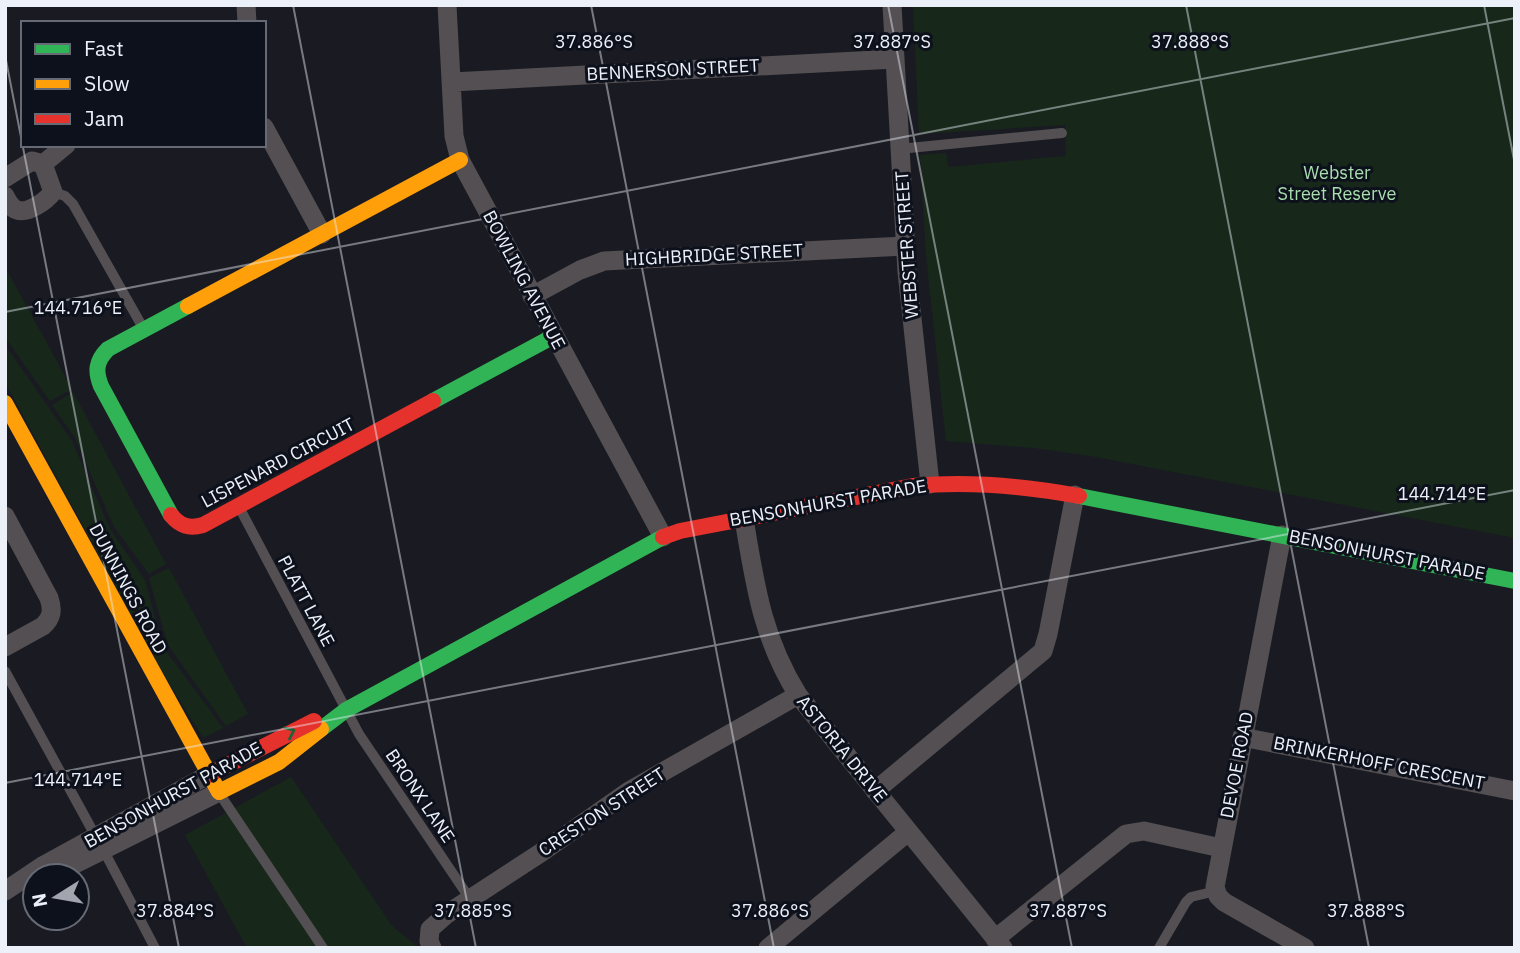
<svg xmlns="http://www.w3.org/2000/svg" width="1520" height="953" font-family="'IBM Plex Sans',sans-serif">
<rect width="100%" height="100%" fill="#1a1b22"/>
<path fill="#17281a" d="M913,5H1515V538L1091,456L1034,448L946,441L926,255L920,155L946,153L948,167L1066,156L1065,125L919,134Z
M5,267L72,389L50,401L5,337Z
M5,345L72,441L110,529L145,580L163,647L223,728L203,738L160,668L5,382Z
M73,392L166,564L149,574L114,527L75,438L52,405Z
M169,568L248,714L226,726L168,645L149,578Z
M291,777L392,926L419,948H247L185,835Z"/>
<g fill="none" stroke-linecap="round" stroke-linejoin="round">
<path stroke="#534f52" stroke-width="10" d="M899,149L1062,133
M53,192L65,196L73,204L142,326
M239,507L359,734L470,899
M5,671L96,837
M221,796L323,948
M104,851L155,948
M1159,948L1186,902L1191,897L1216,891"/>
<path stroke="#534f52" stroke-width="19" d="M246,5L247,23
M447,5L454,136L460,160L663,537
M892,5L907,272L930,484
M451,82L895,59
M264,127L322,234
M43,164L66,145
M5,178L32,161L43,164
M5,196C8,202 11,208 17,210C28,214 46,201 53,192L43,164
M532,296L580,270L604,261L905,246
M5,516L49,598C53,610 52,618 43,626L5,647
M744,519C755,585 762,637 798,695L1003,948
M1282,535L1215,887L1218,896L1224,902L1305,948
M1242,737L1515,791
M875,791L1043,651L1048,634L1075,495
M51,876L219,792
M5,891L44,865L208,775
M995,939L1126,834L1144,831L1221,848
M432,948L429,941L430,929L447,914L542,852L629,791L798,695
M768,948L908,832"/>
<path stroke="#30b455" stroke-width="16" d="M433,401L554,336
M1079,496L1515,581
M171,515L101,386C95,371 96,361 108,349L188,306
M321,729L346,710L663,537"/>
<path stroke="#ff9f0a" stroke-width="16" d="M188,306L460,160
M5,403L219,792L279,762L321,729"/>
<path stroke="#e5322d" stroke-width="16" d="M171,515C180,526 189,529 203,525L433,401
M663,537L680,531L913,486C967,481 1025,486 1079,496
M208,775L314,721"/>
</g>
<defs><path id="oneway-chevron" d="M-2-3.5L2.5 0L-2 3.5" fill="none" stroke-width="1.6" stroke-linecap="round" stroke-linejoin="round" transform="scale(1.75)"/></defs>
<use stroke="#1e6238" href="#oneway-chevron" transform="translate(290 732) rotate(-25)"/>
<path fill="none" stroke="#ecf0f8" stroke-width="2" stroke-opacity="0.45" d="M293,5L476,948M591,5L774,948M888,5L1072,948M1186,5L1369,948M1484,5L1515,165M5,55L179,948M5,312L1515,18M5,783L1515,490"/>
<g text-anchor="middle" stroke-width="6" stroke-linejoin="round" paint-order="stroke">
<g font-size="18" fill="#ecf0f8" stroke="#0d111c">
<text transform="translate(673 70) rotate(-3)" y="6">BENNERSON STREET</text>
<text transform="translate(907 245) rotate(-94)" y="6">WEBSTER STREET</text>
<text transform="translate(714 255) rotate(-3)" y="6">HIGHBRIDGE STREET</text>
<text transform="translate(524 280) rotate(62)" y="6">BOWLING AVENUE</text>
<text transform="translate(278 463) rotate(-28)" y="6">LISPENARD CIRCUIT</text>
<text transform="translate(828 503) rotate(-10)" y="6">BENSONHURST PARADE</text>
<text transform="translate(1387 555) rotate(11)" y="6">BENSONHURST PARADE</text>
<text transform="translate(128 589) rotate(62)" y="6">DUNNINGS ROAD</text>
<text transform="translate(306 601) rotate(62)" y="6">PLATT LANE</text>
<text transform="translate(842 749) rotate(51)" y="6">ASTORIA DRIVE</text>
<text transform="translate(1379 763) rotate(11)" y="6">BRINKERHOFF CRESCENT</text>
<text transform="translate(1237 765) rotate(-79)" y="6">DEVOE ROAD</text>
<text transform="translate(173 795) rotate(-29)" y="6">BENSONHURST PARADE</text>
<text transform="translate(420 796) rotate(56)" y="6">BRONX LANE</text>
<text transform="translate(602 812) rotate(-33)" y="6">CRESTON STREET</text>
</g>
<g font-size="18" fill="#a9dead" stroke="#0d111c">
<text x="1337" y="179">Webster<tspan x="1337" dy="21">Street Reserve</tspan></text>
</g>
</g>
<g font-size="18" text-anchor="middle" fill="#ecf0f8" stroke="#0d111c" stroke-width="6" stroke-linejoin="round" paint-order="stroke">
<text x="594" y="48">37.886°S</text>
<text x="1190" y="48">37.888°S</text>
<text x="892" y="48">37.887°S</text>
<text x="78" y="314">144.716°E</text>
<text x="1442" y="500">144.714°E</text>
<text x="78" y="786">144.714°E</text>
<text x="175" y="917">37.884°S</text>
<text x="473" y="917">37.885°S</text>
<text x="770" y="917">37.886°S</text>
<text x="1068" y="917">37.887°S</text>
<text x="1366" y="917">37.888°S</text>
</g>
<rect width="1520" height="953" fill="none" stroke="#ecf0f8" stroke-width="14"/>
<rect x="21" y="21" width="245" height="126" fill="#0d111c" stroke="#666a74" stroke-width="2"/>
<rect x="35" y="44" width="35" height="10" fill="#30b455" stroke="#666a74" stroke-width="2"/>
<text x="84" y="56" font-size="21" fill="#ecf0f8">Fast</text>
<rect x="35" y="79" width="35" height="10" fill="#ff9f0a" stroke="#666a74" stroke-width="2"/>
<text x="84" y="91" font-size="21" fill="#ecf0f8">Slow</text>
<rect x="35" y="114" width="35" height="10" fill="#e5322d" stroke="#666a74" stroke-width="2"/>
<text x="84" y="126" font-size="21" fill="#ecf0f8">Jam</text>
<g transform="translate(56 897) rotate(259)"><circle r="33" fill="#0d111c" stroke="#666a74" stroke-width="2"/>
<path d="M0-5L12 26L0 18L-12 26Z" fill="#a2a5ad"/>
<text y="-10" font-size="19" font-weight="bold" text-anchor="middle" fill="#ecf0f8">N</text>
</g>
</svg>
